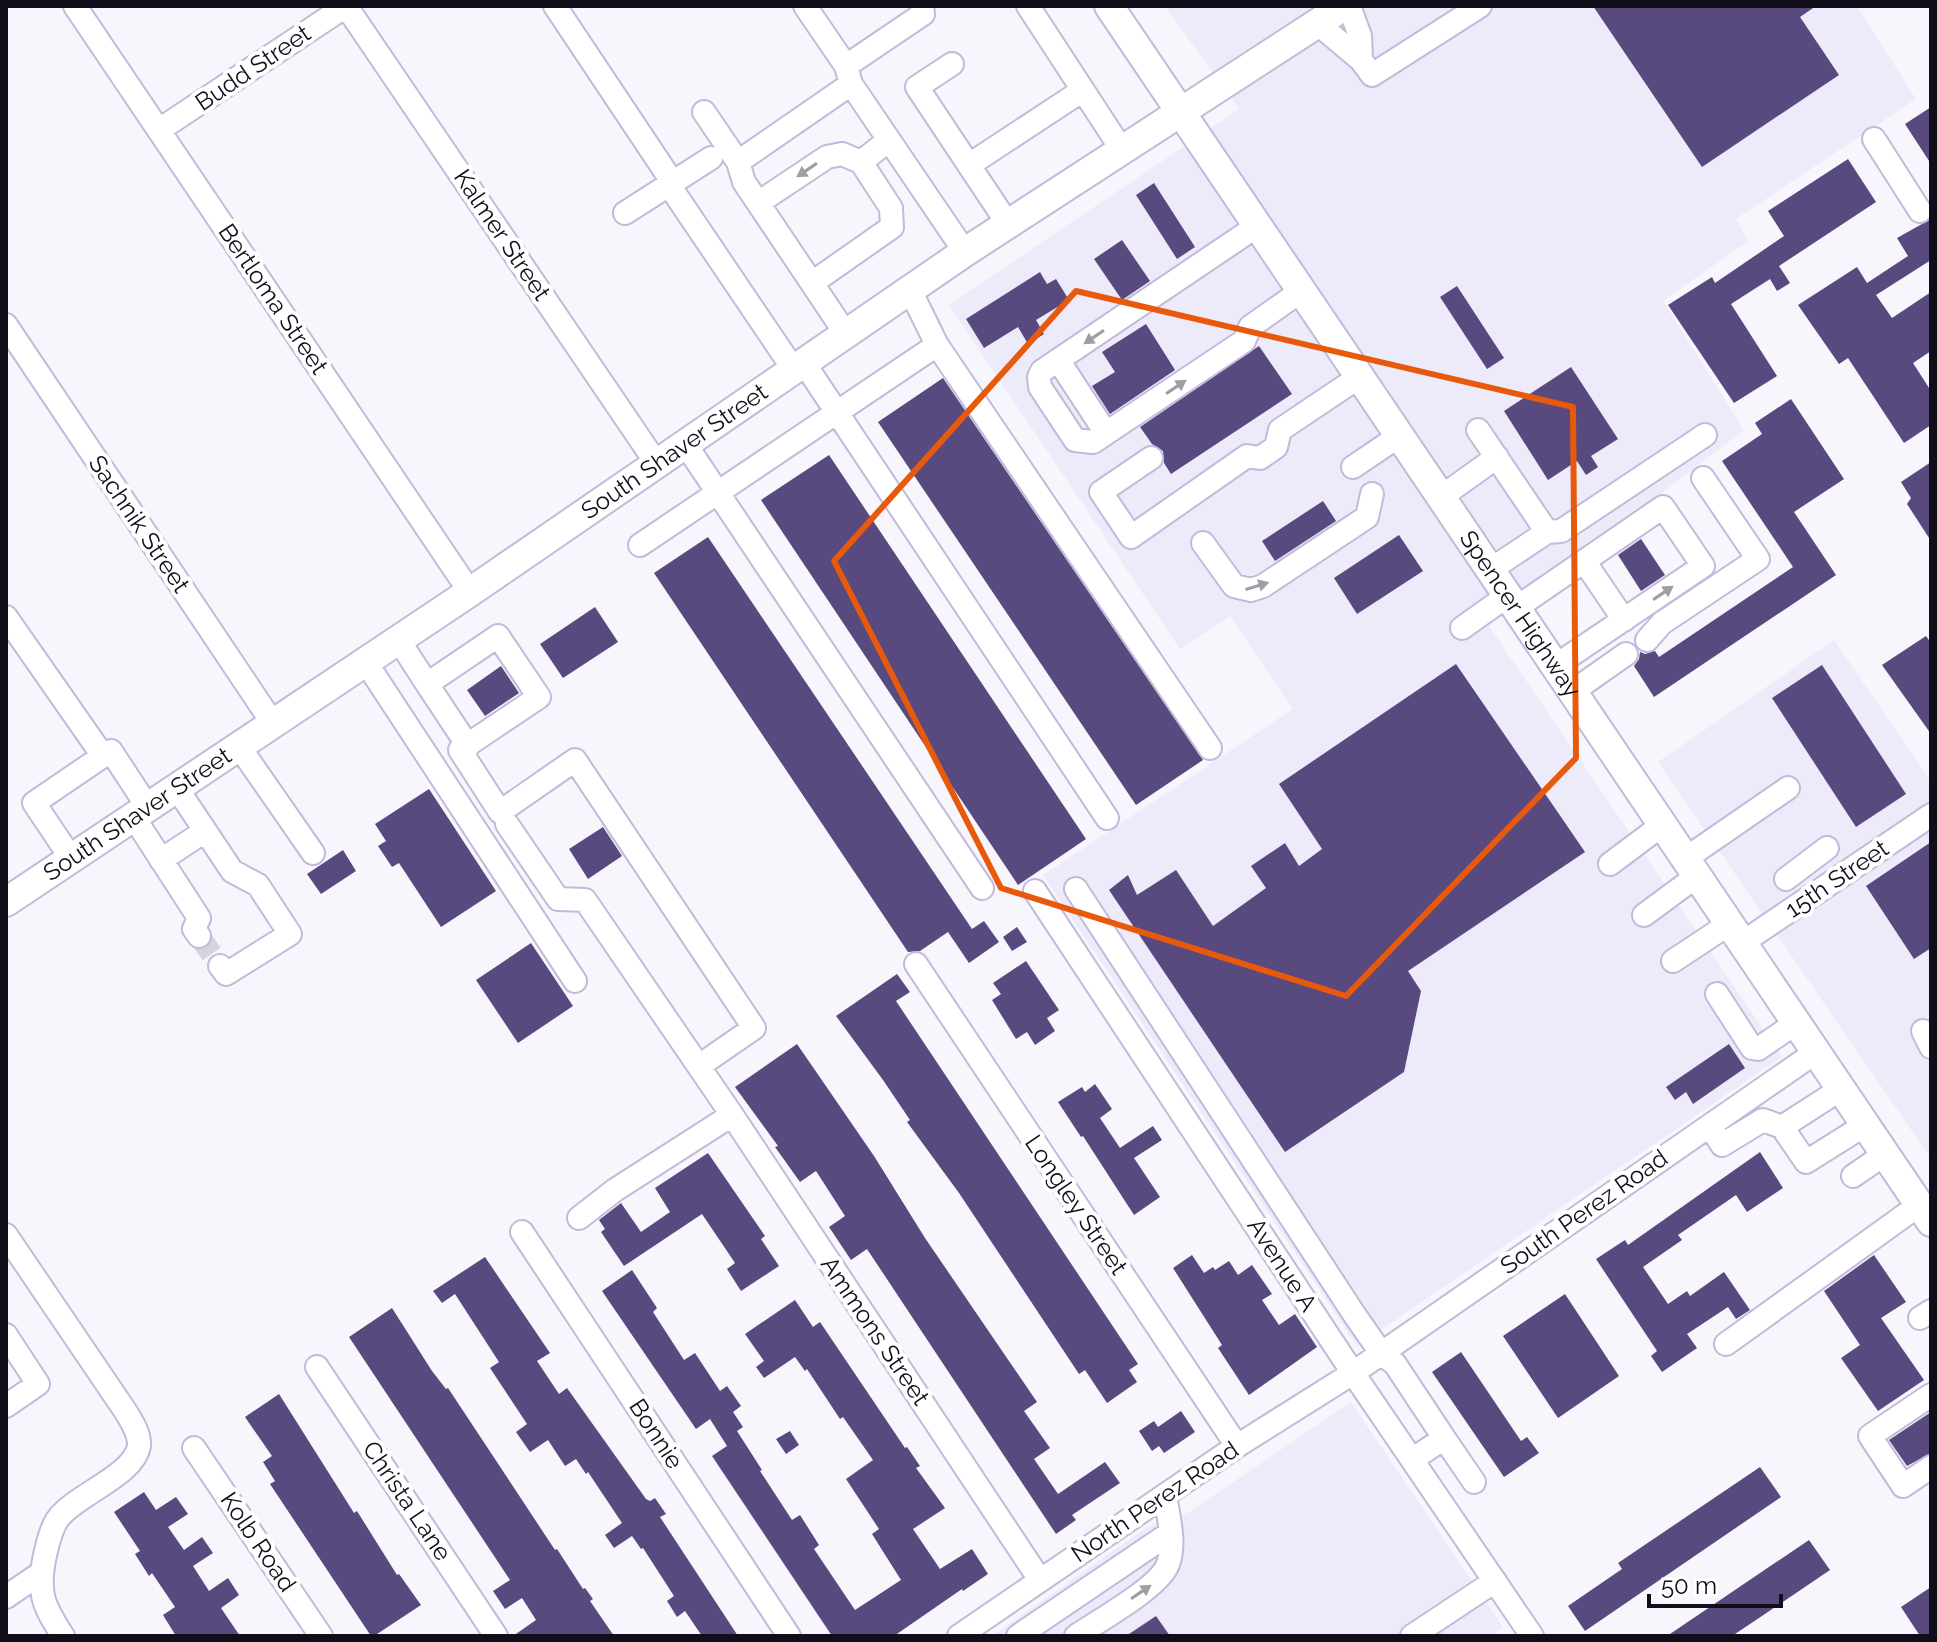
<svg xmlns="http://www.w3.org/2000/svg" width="1937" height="1642" font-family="Raleway,sans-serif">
<rect width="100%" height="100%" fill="#f8f6fd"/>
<path fill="#edeafa" d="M1165,6H1857L1916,99L1736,219L1748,241L1663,301L1744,430L1489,626L1782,1057L1357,1346L1043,875L1293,709L1230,616L1180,649L949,305L1239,109Z
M1834,640L1931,781V1159L1658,762Z
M1351,1402L1503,1627L1490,1636H992L1147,1527L1189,1512Z"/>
<path fill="#58497f" d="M1593,6H1816L1800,17L1839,75L1702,167Z
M1931,107V164L1905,124Z
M1848,159L1876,202L1779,266L1790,283L1777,291L1770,279L1731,304L1777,376L1734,403L1668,305L1712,277L1715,283L1784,236L1768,211Z
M1154,183L1195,247L1177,259L1136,195Z
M1931,219V260L1876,295L1892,318L1931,292V351L1913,363L1931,391V425L1904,443L1848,358L1839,364L1798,305L1857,267L1867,283L1908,256L1897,238Z
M1122,240L1150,281L1122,300L1094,259Z
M1040,272L1047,284L1056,279L1069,300L1036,320L1044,334L1028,344L1018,327L984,348L966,319Z
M1457,286L1504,358L1487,369L1440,297Z
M1146,324L1175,370L1110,414L1092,386L1115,372L1102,352Z
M1259,346L1292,394L1171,474L1164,463L1163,451L1152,444L1140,427Z
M1571,367L1618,439L1591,456L1598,467L1586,475L1577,461L1548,480L1504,411Z
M943,378L1203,760L1136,805L878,422Z
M1791,399L1844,479L1794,512L1836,575L1654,697L1634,666L1639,659L1640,652L1645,654L1655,651L1659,657L1793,567L1722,461L1762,434L1755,423Z
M829,455L1086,839L1018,885L761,500Z
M1931,462V541L1907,504L1911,498L1901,482Z
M1323,501L1336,521L1275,561L1262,541Z
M1399,535L1423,571L1357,614L1334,578Z
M708,537L972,929L984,921L999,942L969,963L948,932L920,951L908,952L654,573Z
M1641,539L1665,575L1641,591L1618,555Z
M595,607L618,642L563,678L540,644Z
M1926,636L1931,643V734L1882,665Z
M1456,664L1585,852L1408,971L1421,991L1404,1072L1285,1152L1109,890L1128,875L1137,895L1176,870L1213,926L1266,888L1251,866L1285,843L1299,866L1322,849L1279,784Z
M1822,665L1906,794L1856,827L1772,698Z
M501,666L519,693L485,716L467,690Z
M429,789L496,891L441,927L399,863L392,867L378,846L386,841L375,824Z
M603,827L622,856L588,879L569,849Z
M1931,842V948L1914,959L1866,886Z
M343,850L356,871L321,894L307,874Z
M1017,927L1027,942L1012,951L1003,937Z
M531,943L573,1006L518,1043L476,980Z
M1026,961L1059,1010L1047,1018L1055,1031L1035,1045L1027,1032L1016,1039L992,1000L1001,994L993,983Z
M897,974L910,992L896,1001L1138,1364L1129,1370L1137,1382L1107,1403L1085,1370L1079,1374L959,1193L907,1122L910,1120L883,1080L836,1016Z
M797,1044L874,1156L925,1238L1037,1402L1024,1411L1050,1448L1034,1459L1058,1494L1105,1462L1120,1483L1072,1515L1076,1520L1056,1534L867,1249L851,1260L829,1227L845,1216L816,1171L800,1182L775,1147L778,1146L735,1087Z
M1729,1044L1745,1068L1693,1104L1686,1092L1675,1100L1666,1087Z
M1095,1084L1112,1109L1100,1118L1120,1148L1153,1126L1162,1140L1134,1158L1160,1197L1134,1215L1083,1136L1081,1137L1058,1102L1082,1087L1085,1092Z
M1760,1152L1783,1188L1747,1212L1736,1195L1678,1235L1682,1240L1643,1267L1668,1304L1687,1291L1690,1296L1724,1272L1750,1310L1736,1319L1728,1307L1687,1334L1697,1348L1662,1372L1651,1356L1657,1351L1596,1259L1625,1240L1628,1245Z
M708,1153L765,1236L761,1239L779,1266L741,1291L727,1269L735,1263L702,1214L624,1266L601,1232L605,1229L599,1220L621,1203L641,1232L670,1212L655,1188Z
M1192,1255L1204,1273L1213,1267L1215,1270L1229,1261L1238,1275L1252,1265L1272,1294L1262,1300L1279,1325L1295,1314L1317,1347L1249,1395L1218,1348L1222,1345L1173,1268Z
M1874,1255L1906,1302L1881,1318L1924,1380L1878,1411L1841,1358L1860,1345L1824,1291Z
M485,1257L550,1353L537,1361L559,1394L567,1388L646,1499L650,1501L655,1498L666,1514L660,1517L738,1636H702L685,1611L677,1617L667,1601L674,1596L643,1548L641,1549L632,1536L614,1548L605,1535L622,1523L588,1472L586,1474L576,1459L565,1466L548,1440L530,1452L516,1432L527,1424L490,1368L499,1362L455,1294L442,1303L433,1291Z
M632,1270L657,1308L653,1312L684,1360L695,1353L720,1391L727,1386L741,1406L733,1412L743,1427L737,1431L762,1470L760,1471L792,1520L800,1515L819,1545L814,1549L855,1610L901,1580L872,1534L879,1529L846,1479L873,1460L843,1417L840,1419L807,1369L805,1371L795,1357L764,1378L756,1367L764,1361L745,1334L795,1300L813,1327L820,1322L905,1448L907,1447L920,1466L916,1468L945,1508L913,1529L940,1569L972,1549L988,1574L963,1591L962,1589L894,1636H832L712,1456L727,1446L710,1419L696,1429L602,1291Z
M1565,1294L1619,1376L1558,1418L1503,1336Z
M392,1308L432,1371L446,1389L448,1388L555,1550L557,1549L583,1589L585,1588L593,1599L590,1601L614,1636H513L536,1620L522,1598L505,1609L493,1591L510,1580L349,1337Z
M1461,1352L1521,1441L1527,1437L1539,1453L1504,1477L1432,1372Z
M279,1394L354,1513L357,1511L397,1575L399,1574L421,1605L374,1636H371L270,1484L275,1481L263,1462L272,1456L245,1417Z
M1181,1411L1195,1432L1164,1453L1159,1446L1152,1451L1139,1431L1154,1421L1158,1427Z
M1931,1412V1453L1907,1466L1889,1440Z
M790,1431L799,1445L786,1454L776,1439Z
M1760,1467L1781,1497L1585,1631L1568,1606L1622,1569L1618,1563Z
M144,1492L156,1510L176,1497L188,1514L168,1527L184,1550L202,1537L213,1553L193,1566L209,1591L228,1578L239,1595L221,1608L240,1636H176L163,1615L175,1607L152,1573L149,1576L135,1554L140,1551L114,1512Z
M1809,1540L1830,1570L1756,1620L1732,1636H1667Z
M1931,1587V1636H1920L1901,1607Z
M1156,1616L1170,1636H1126Z"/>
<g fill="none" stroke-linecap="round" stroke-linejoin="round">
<path stroke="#d5d3db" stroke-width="22" stroke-dasharray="22 11" stroke-linecap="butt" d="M199,936L220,966"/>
<defs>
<path id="minor" d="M75,6L470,592
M346,6L657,464
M555,6L673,183
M805,6L846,66L851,84L965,252
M1028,6L1122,150
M1349,6L1360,36L1361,60
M1317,23L1361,60L1372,75L1480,6
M952,64L917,87L1008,224
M846,66L923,14L922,6
M704,112L738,162L744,182L846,334
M159,130L346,6
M1874,139L1920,211
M738,162L851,84
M969,165L1083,90
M669,185L794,370
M758,203L827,157L842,154L861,162
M625,213L711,158
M1257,226L1042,371L1039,377L1040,387L1075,440L1093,442L1244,341L1250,327L1301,291
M812,283L892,227L891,208L861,162L889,140
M910,290L937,345L1210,748
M6,325L272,722
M1058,360L1106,433
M804,363L1107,818
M1478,430L1547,532
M686,445L982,888
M1151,458L1101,492L1131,537L1247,456L1260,458L1276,447L1280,430L1359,377
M1353,467L1399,436
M1441,497L1497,457
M1203,543L1234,586L1251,590L1263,586L1367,517L1372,494
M640,545L937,345
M1584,561L1624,620
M1490,570L1547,532L1561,531L1705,435
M1516,608L1663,507L1703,566L1555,666
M6,617L103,756
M1462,628L1507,596
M398,639L427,684L498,636L539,697L460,750L500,812L575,760L754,1028L699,1066
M1647,640L1662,623L1758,559L1703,478
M365,661L575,981
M427,684L468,746
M1572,692L1626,654
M238,745L313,853
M176,787L232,871L258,885L290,934L226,974L220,966
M133,816L199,918L194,929L199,936
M507,824L558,899L585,900L732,1115L1040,1580
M71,858L34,803L103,756L111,751L147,806
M1685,859L1788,788
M161,860L205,831
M1610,864L1662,825
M1786,879L1827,848
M1076,889L1354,1314L1381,1353L1395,1364L1444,1438
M1035,891L1353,1373L1532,1636
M1644,915L1697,876
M1742,943L1931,815
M1673,961L1729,924
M916,964L1237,1446
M1717,994L1752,1048L1758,1049L1796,1023
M1923,1031L1931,1047
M1841,1089L1782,1127L1806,1162L1865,1125
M1710,1126L1722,1145L1763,1120L1782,1127
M1853,1176L1885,1154
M579,1218L615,1190L732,1115
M522,1232L789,1636
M6,1235L126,1412C132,1422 140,1434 139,1446C134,1476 74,1495 57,1520C50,1531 48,1543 45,1555C37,1593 43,1605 63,1636
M1920,1318L1931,1311
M6,1335L38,1384L6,1406
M1726,1344L1919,1205
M317,1367L496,1636
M1931,1395L1870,1436L1903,1486L1931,1467
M194,1448L321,1636
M1412,1460L1444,1438L1474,1482
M6,1597L41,1573
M959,1636L1237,1446L1353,1373L1816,1052
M1018,1636L1170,1533
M1076,1636C1098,1621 1160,1587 1168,1564C1176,1543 1168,1516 1165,1495
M1412,1636L1495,1581"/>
<g id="major">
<path id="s1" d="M1109,6L1931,1222"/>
<path id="s2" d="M6,902L470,592L965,252L1344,6"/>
</g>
</defs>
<use href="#minor" stroke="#c1badb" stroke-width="26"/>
<use href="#major" stroke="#c1badb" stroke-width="32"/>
<use href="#minor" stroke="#fff" stroke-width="22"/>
<use href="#major" stroke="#fff" stroke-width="28"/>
</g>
<defs><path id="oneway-solid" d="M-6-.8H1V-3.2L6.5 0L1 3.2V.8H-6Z" transform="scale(2)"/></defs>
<g fill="#9f9fa3">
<use href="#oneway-solid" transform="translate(807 170) rotate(146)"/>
<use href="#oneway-solid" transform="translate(1094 337) rotate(146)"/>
<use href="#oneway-solid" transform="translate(1176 387) rotate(-34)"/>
<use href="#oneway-solid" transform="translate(1257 586) rotate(-17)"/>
<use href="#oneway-solid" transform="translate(1663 593) rotate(-34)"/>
<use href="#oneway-solid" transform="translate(1141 1592) rotate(-34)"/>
</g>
<path fill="none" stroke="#e8590c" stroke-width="6" stroke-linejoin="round" d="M1076,291L1573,407L1576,758L1346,996L1001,888L834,561Z"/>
<g text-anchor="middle" stroke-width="8" stroke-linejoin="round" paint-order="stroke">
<g font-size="24" fill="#100e19" stroke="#fff">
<text transform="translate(253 68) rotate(-34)" y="8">Budd Street</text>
<text transform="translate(502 235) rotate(56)" y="8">Kalmer Street</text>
<text transform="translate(273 299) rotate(56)" y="8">Bertloma Street</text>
<text dy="8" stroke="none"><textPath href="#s2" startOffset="806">South Shaver Street</textPath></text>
<text transform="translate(139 524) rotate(56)" y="8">Sachnik Street</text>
<text dy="8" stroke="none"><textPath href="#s1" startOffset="734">Spencer Highway</textPath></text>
<text dy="8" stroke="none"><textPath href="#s2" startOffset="158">South Shaver Street</textPath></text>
<text transform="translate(1837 879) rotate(-34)" y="8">15th Street</text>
<text transform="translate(1076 1205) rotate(56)" y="8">Longley Street</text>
<text transform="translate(1584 1212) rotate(-35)" y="8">South Perez Road</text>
<text transform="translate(1282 1265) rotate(57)" y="8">Avenue A</text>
<text transform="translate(875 1331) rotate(56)" y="8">Ammons Street</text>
<text transform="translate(656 1434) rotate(57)" y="8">Bonnie</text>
<text transform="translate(407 1501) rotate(56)" y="8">Christa Lane</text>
<text transform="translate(1155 1502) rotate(-34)" y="8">North Perez Road</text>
<text transform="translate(258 1542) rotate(56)" y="8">Kolb Road</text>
</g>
</g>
<rect width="1937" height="1642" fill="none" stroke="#100e19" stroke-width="16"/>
<path d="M1649 1594v12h132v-12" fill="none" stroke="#100e19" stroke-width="4"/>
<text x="1661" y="1594" font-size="24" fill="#100e19" stroke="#ffffff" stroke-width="6" paint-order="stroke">50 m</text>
</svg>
